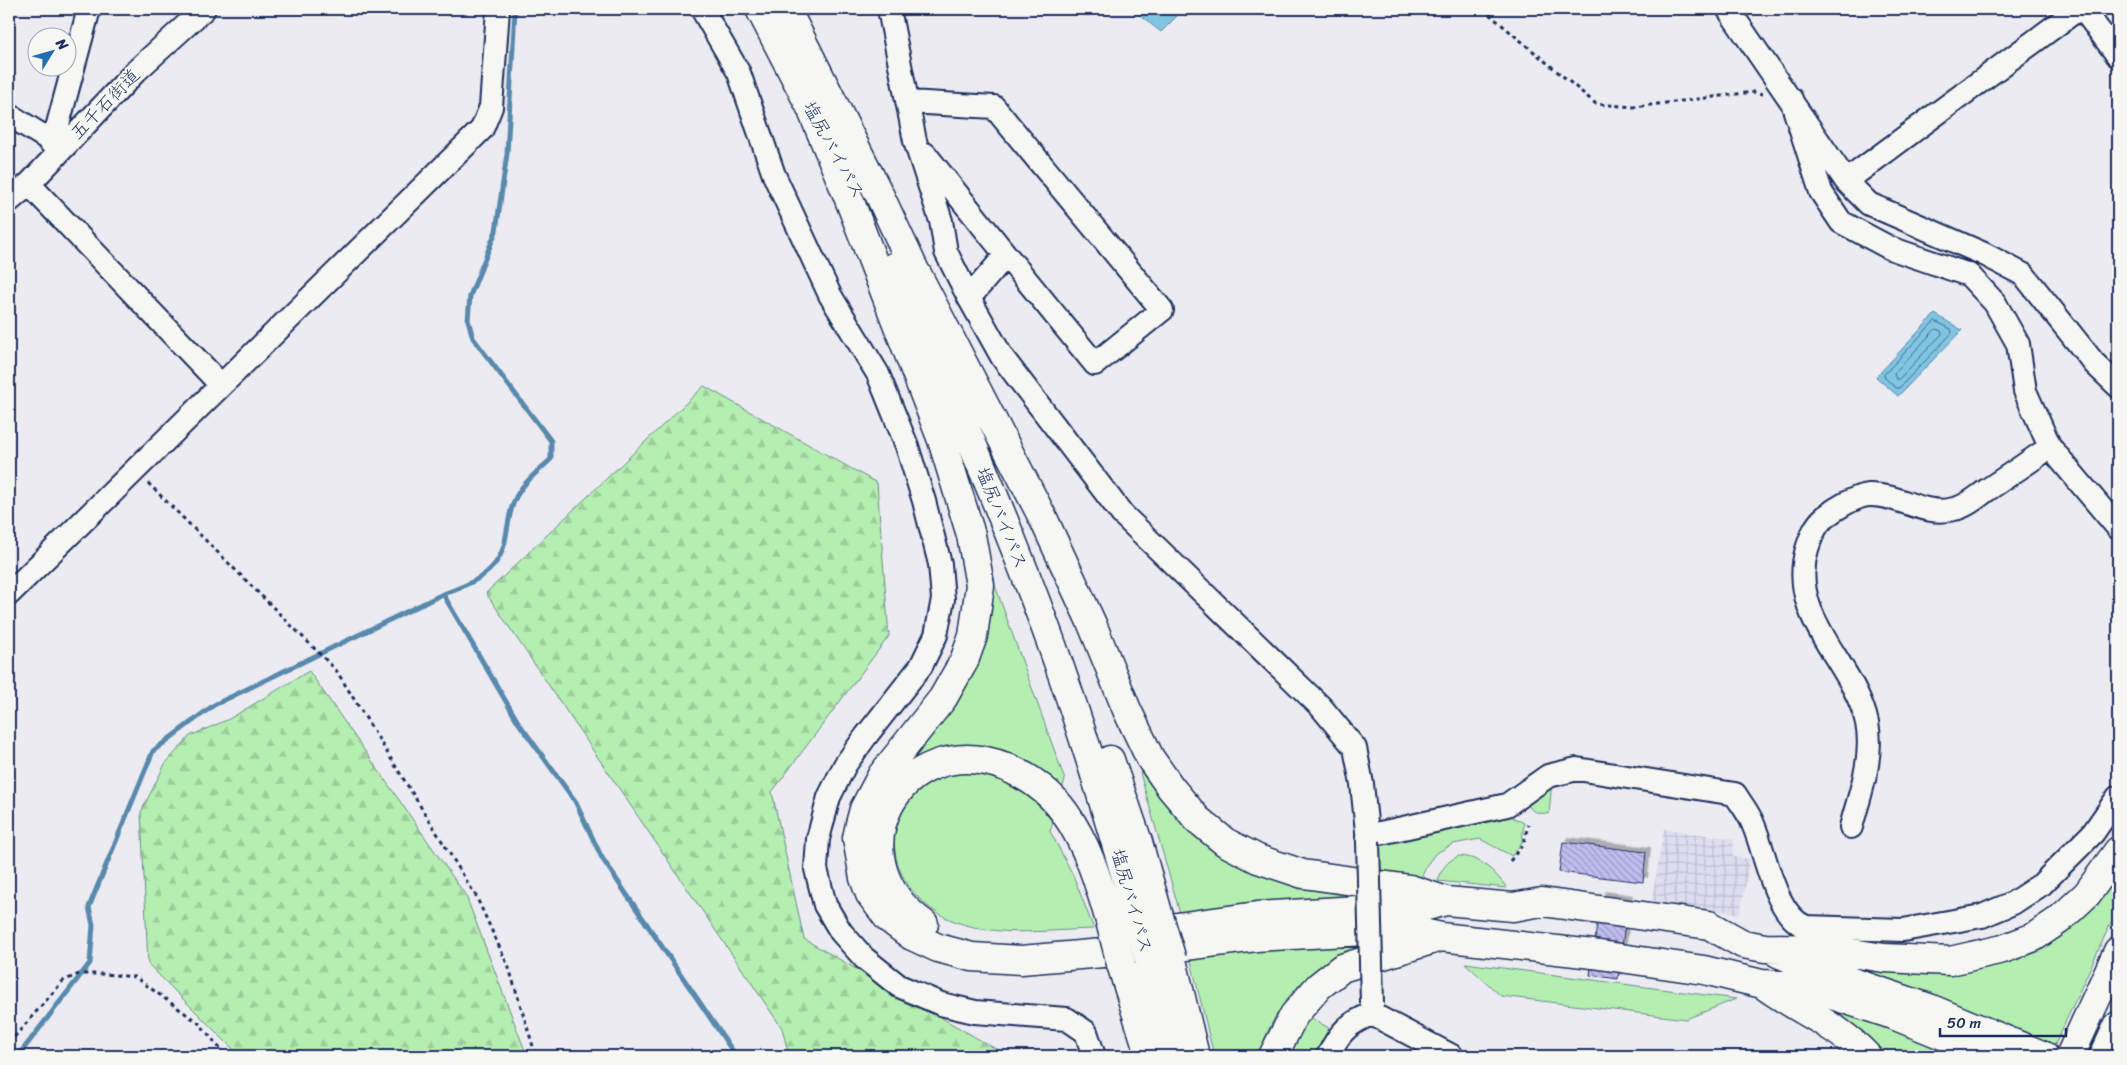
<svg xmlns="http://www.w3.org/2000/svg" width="2127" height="1065" font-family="Sriracha,'Klee One',sans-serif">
<defs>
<pattern id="industrial-grid" width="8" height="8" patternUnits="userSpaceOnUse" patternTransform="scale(1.25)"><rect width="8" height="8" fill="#deddf0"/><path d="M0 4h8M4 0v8" fill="none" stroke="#bebed0"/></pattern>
<pattern id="forest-firs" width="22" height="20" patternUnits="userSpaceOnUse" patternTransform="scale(1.25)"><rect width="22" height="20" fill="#b5eeb1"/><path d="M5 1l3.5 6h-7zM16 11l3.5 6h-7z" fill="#9bcc9b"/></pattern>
<pattern id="building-back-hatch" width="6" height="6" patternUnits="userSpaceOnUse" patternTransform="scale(1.25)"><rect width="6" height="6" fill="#c0bdef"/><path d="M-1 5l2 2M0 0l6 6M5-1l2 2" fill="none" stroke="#9b9ac5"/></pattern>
<filter id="shadow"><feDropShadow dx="4.5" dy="-4.5" stdDeviation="0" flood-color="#0004"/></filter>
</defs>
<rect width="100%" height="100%" fill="#ebebf1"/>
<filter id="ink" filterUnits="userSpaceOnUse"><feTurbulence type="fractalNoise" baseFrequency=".02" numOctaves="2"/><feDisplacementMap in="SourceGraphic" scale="10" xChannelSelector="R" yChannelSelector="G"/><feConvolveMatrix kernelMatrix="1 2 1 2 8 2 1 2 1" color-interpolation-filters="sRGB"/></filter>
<g filter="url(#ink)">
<path fill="url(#industrial-grid)" d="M1664,829L1734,839L1733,856L1750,859L1740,914L1720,911L1718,919L1650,910Z"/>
<path fill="#b5eeb1" stroke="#688e88" d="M993,580L1065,780L1063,786L1057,787C1049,779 1040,770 1031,764C1000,742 952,738 920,758C912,763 906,771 900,777L894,771L981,651L992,611Z
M1144,770L1176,810L1357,890L1358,896L1251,903L1180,913L1142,780L1140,772Z
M994,772L1039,802L1053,822L1050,831L1073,875L1094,929C1046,930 992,939 947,918C901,896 876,842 911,799C917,792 926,783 934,779C953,770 974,773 994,772Z
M1552,781L1549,814C1537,813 1528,812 1527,799Z
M1502,812L1524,823L1522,842L1512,856L1480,839L1453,844L1435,854L1426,866L1420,880L1378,875L1377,842Z
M1459,856C1481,857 1494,871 1507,888L1438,881C1442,868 1447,861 1459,856Z
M2118,868V907L2054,1047L1936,997L1841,967L1995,963Z
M1360,940V949C1351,950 1343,954 1335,958C1295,979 1272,1015 1258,1056H1214L1189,953Z
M1465,963L1736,999L1686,1019L1501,996Z
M1808,999L1972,1056H1881L1872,1044Z
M1306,1015L1329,1028L1317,1056H1287Z"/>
<path fill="url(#forest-firs)" stroke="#688e88" d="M704,386L877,483L889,636L772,792L804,939L1008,1056H789L782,1028L486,593Z
M309,671L466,896L527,1056H240L148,964L141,812L165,764L190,736L229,719Z"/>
<path fill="#80c5e1" stroke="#5889ad" d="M1132,9H1184L1161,32Z
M1935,314L1962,330L1898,396L1876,377Z"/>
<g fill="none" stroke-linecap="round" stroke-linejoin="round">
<path stroke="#436b92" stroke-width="1" d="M1935,321L1951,329L1952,333L1899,388H1896L1885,378L1884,375Z
M1936,329L1941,331L1942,334L1899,379H1896L1894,374Z"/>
<path stroke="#5889ad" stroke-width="5" d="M443,594L518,722L575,801L602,858L736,1056
M18,1056L90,963L93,925L89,907L153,751L214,705L443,594C474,583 501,572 506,536C509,521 510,505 519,492C526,480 541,469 551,459V441L473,338L468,320L470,296L496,231L507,154L515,9"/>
</g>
<path fill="url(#building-back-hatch)" stroke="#1b2f5e" filter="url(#shadow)" d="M1563,842L1646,852L1643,882L1559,872Z
M1601,896L1628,900L1618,979L1590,975Z"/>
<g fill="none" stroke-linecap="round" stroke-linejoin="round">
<defs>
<path id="minor" d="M702,9L739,73L774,175L830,295L878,374L907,446L924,501L940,564L943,599L936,635L921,666L866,736L845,765L829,797L818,839L816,869L825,905L841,932L864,958L899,986L941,1004L975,1012L1067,1019L1086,1032L1094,1056
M889,9L915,141L941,221L946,252L969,298L1002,357L1122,514L1321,707L1355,748L1362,784L1368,841
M1728,9L1846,181L1869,204L1984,254L2024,275L2094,363L2118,386
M2083,9L2118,56
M1791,99L1821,192L1841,222L1890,248L1969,275L1995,303L2018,344L2025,391L2050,447L2118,528
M909,102L994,107L1162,310L1095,364L1006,255
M9,115L48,139L57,151
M48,139L57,128L89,9
M925,154L1006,255L969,298
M1846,181L2078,9
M29,184L221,385
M9,201L29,184L136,71L204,9
M9,594L482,129L491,107L498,9
M1851,827C1860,793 1874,758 1867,723C1854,662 1787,618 1807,549C1811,537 1815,525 1825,517C1836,508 1856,496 1869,495C1899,494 1924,517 1954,509C1966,507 1977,497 1987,490C2008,476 2029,462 2050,447
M1367,836L1507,805L1548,776L1577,769L1735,794C1741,804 1749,813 1753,824C1766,853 1774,915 1806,927L1903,930L1982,916L2013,903L2042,884L2093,833L2118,797
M1328,1056C1339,1033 1348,1023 1372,1014L1452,1056"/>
<path id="highway" d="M760,9L822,129
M786,9L879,194L923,288
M813,113L847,194L942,440L971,535L980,585L973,636L964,661L943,698L882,775L864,809L860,824L857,838L864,878L870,894L888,918L912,936L938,948L972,957L1021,960L1185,946L1256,937L1404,929L1441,937L1593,954L1704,970L1762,984L1804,986L1893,1015L1994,1056
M894,267C948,385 1000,505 1045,626C1080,721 1108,817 1137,914
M917,274L1044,520L1092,624L1127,710L1150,758L1171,788L1197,819L1225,842L1258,859L1303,874L1410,889L1446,901L1513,907L1542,902L1709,925L1743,944L1765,948L1826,949L1884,958L1950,961L2003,949L2034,937L2059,920L2087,894L2118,851
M1110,760L1138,842L1158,913
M924,924C828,856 901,726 1006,767C1029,777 1051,793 1065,813C1088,845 1099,884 1110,921
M1140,932L1257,916L1375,909L1408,911L1446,901
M1778,953L1823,972L1929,1008L2044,1056
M1149,960L1172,1056
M1172,960L1195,1056
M1121,964L1150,1056
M1765,986C1801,1012 1835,1023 1867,1056
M1273,1056L1294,1015L1319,986L1342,968L1441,937
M2070,1056L2118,951
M2104,1056L2118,1026"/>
</defs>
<use href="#minor" stroke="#1b2f5e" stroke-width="26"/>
<use href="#highway" stroke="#1b2f5e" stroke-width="31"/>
<path stroke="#1b2f5e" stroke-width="3" stroke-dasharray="4 4" stroke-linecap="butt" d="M1483,9L1596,104L1634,107L1753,92L1763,94
M148,483L336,670L476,896L509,968L536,1056
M1510,861L1524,843L1528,824
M9,1043L63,981L79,974H104L135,977L200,1024L226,1056"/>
<use href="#minor" stroke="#f6f6f2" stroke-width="22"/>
<use href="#highway" stroke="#f6f6f2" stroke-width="28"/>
<defs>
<path id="minor-bridge" d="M1368,841L1372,1004"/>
<path id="highway-bridge" d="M1158,913L1172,960
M1137,914L1149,960
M1110,921L1121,964"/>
</defs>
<use href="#minor-bridge" stroke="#1b2f5e" stroke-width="26" stroke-linecap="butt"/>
<use href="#highway-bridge" stroke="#1b2f5e" stroke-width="31" stroke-linecap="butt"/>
<use href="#minor-bridge" stroke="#f6f6f2" stroke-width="22"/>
<use href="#highway-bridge" stroke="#f6f6f2" stroke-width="28"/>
</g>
</g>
<g text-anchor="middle" stroke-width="4" stroke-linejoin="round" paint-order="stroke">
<g font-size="18" fill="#1b2f5e" stroke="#f6f6f2">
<text transform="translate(105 104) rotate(-46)" y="6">五千石街道</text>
<text transform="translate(834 150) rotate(61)" y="6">塩尻バイパス</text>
<text transform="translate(1002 518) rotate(68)" y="6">塩尻バイパス</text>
<text transform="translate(1132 901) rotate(74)" y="6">塩尻バイパス</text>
</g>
</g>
<rect width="2127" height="1065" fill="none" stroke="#f6f6f2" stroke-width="30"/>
<rect x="15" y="15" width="2097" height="1035" fill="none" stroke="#1b2f5e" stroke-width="2" filter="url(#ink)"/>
<g transform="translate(52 52) rotate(53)"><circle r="24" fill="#f6f6f2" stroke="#9ea6b7"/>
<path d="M0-4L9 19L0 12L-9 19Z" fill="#1f6fb2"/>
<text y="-8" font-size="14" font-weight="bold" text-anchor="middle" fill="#1b2f5e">N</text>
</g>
<path d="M1940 1028v8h126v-8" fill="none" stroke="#1b2f5e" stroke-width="2.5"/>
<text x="1947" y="1028" font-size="15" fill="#1b2f5e" stroke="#f6f6f2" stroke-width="4" paint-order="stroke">50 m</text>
</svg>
